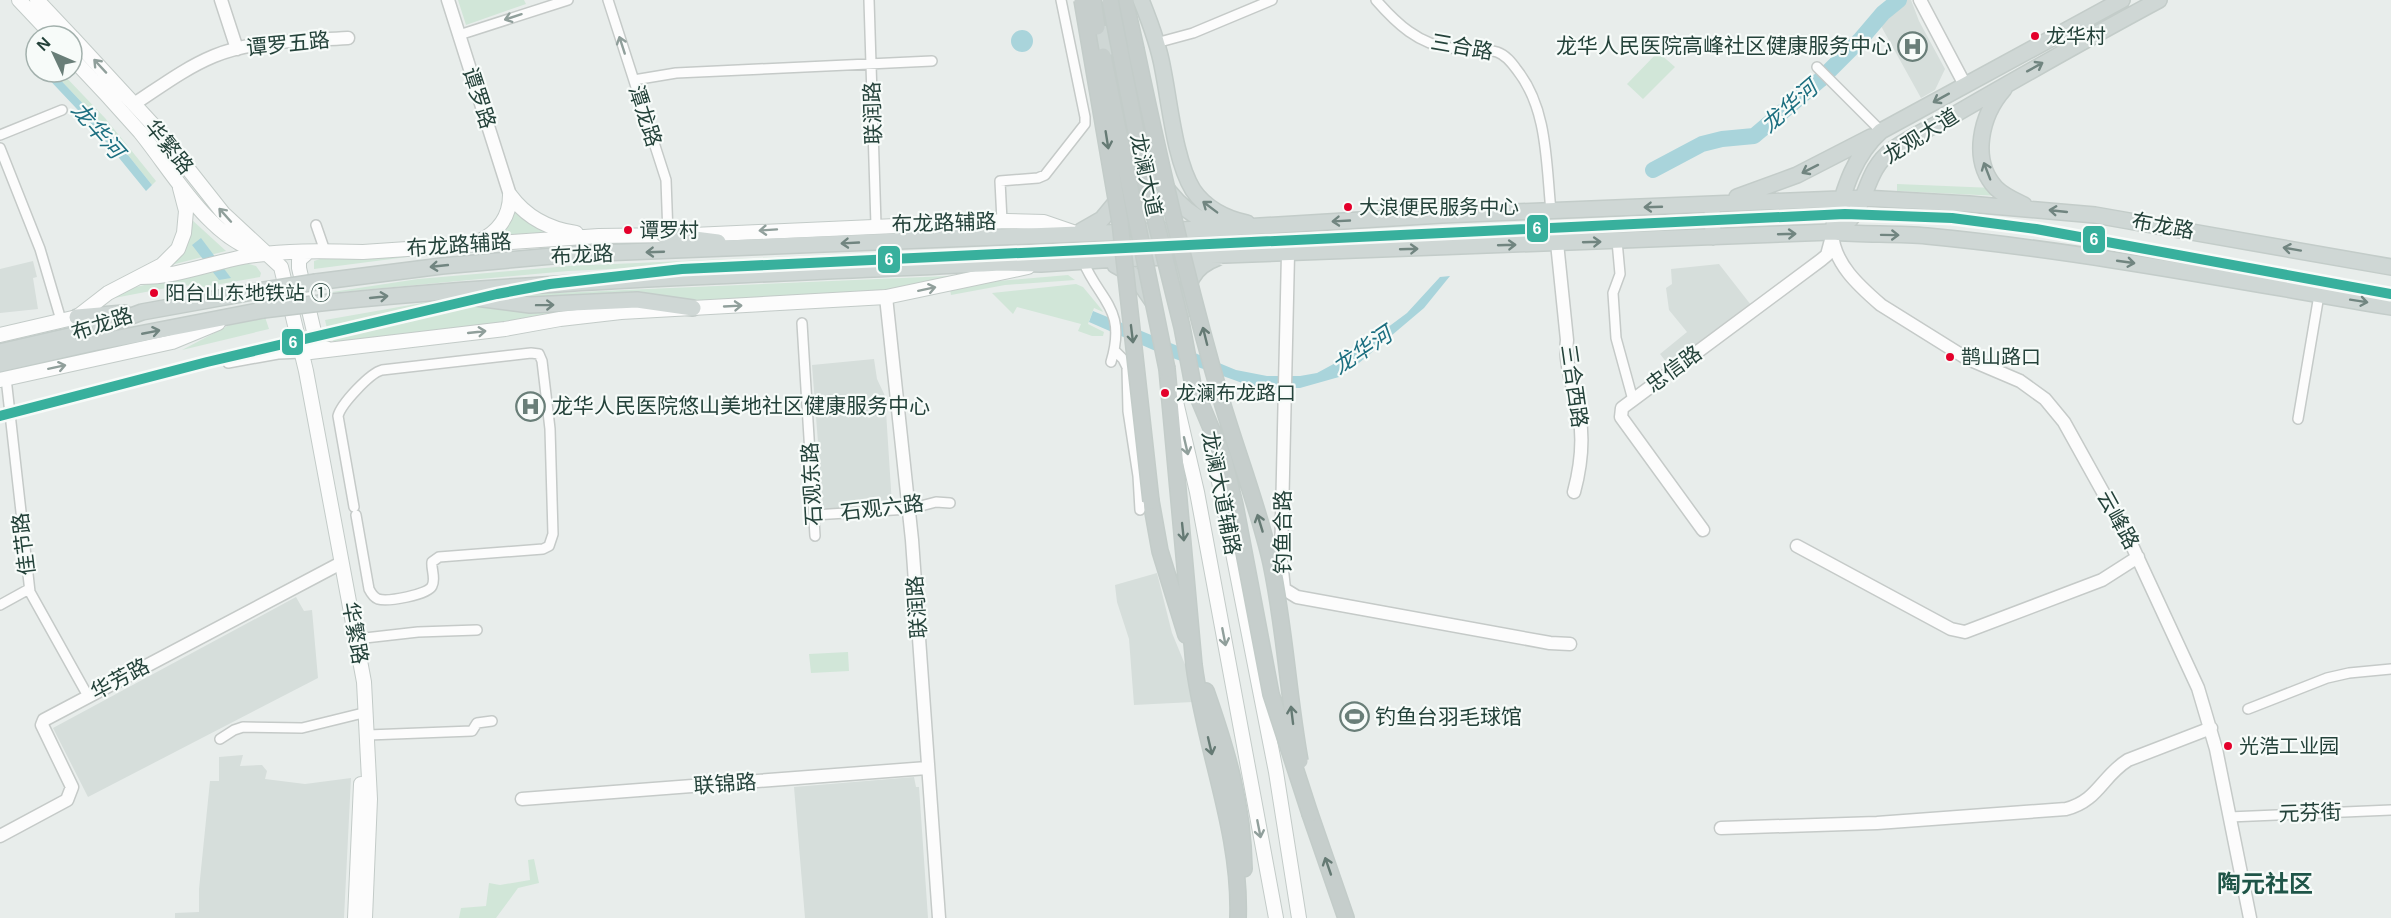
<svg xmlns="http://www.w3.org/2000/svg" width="2391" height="918" font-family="Helvetica,'Noto Sans SC',sans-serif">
<rect width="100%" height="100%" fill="#e8edeb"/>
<path fill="#d6dedb" d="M1907,0H1911L1919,21L1945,69L1935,90L1921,98L1881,26Z
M33,261L37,277L33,278L38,309L0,313V269Z
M1719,264L1751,305L1671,368L1660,354L1687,332L1669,310L1666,288L1672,284L1671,269Z
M874,359L877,379L885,396L892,505L826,509L823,507L812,365Z
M1157,573L1172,633L1186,667L1193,702L1134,705L1129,639L1117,602L1115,585Z
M296,597L304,611L312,610L318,678L88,797L53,728Z
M243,755L240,766L262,765L267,771L265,779L305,784L351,778L344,918H175V913L199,912V889L210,781H219V757Z
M914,777L916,787H919L928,918H805L794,787Z"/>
<path fill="#d1e6d8" d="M458,0H524L526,4L466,25Z
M1658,52L1675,67L1643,99L1627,84Z
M53,72H61L105,118L156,181L152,185L108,130Z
M1897,184L1994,188L1999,196L1897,191Z
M512,208L522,218L546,233L492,237Z
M191,219L226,251L171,265L169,263Z
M568,242H615L539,245L438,253L314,269V261L320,259Z
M1121,242L1120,246L568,271L319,294L418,279L568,266Z
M242,262L256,266L261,273L260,277L204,287L182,285L109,299L123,290L209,270L230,277L221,267Z
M971,275L864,294L708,301H553L483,296Z
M1068,275L1075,280L1005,285L951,295L950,289L998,281Z
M1076,284L1083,287L1102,310L1103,312L1094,308L1088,324L1104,332L1103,336H1092L1078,331L1081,324L1017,307L1013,314L992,293Z
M433,301H458L634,305L412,335L335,342L329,337L325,320Z
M265,317L269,329L182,350L237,321Z
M848,652L849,671L811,673L809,654Z
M534,859L539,883L518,888L496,918H459L461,908L486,906L489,883L500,885L530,880L528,860Z"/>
<path fill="#a9d4db" d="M1011 41a11 11 0 1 1 22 0a11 11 0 1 1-22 0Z
M42,72H53L108,130L152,185L146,191L93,126Z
M201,238L231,278L219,280L192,245Z
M1450,276L1424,308L1359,363L1339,377L1300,388H1264L1248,385L1167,356L1089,322L1093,311L1236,370L1267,376H1300L1317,373L1352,354L1407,313L1440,277Z"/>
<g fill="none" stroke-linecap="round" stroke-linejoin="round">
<path stroke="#a9d4db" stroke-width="16" d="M1653,170L1702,144L1722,139L1754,136L1820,80L1860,40L1883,13L1899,0"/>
<defs>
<path id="minor" d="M608,0L666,180L668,235
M869,0L876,225
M1376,0C1396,23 1419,45 1451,48C1466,50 1483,48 1497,52C1506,55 1512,63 1517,70C1548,109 1546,164 1551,211
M459,35L568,0
M1156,43L1193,33L1272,0
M1817,67L1881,131
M634,80L676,73L932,61
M0,135L62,110
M0,148L40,249L61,320
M1002,221L1000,181L1038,178L1045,175L1085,124V117L1061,0
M316,225L325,251
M1617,241L1620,274L1613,293L1616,338L1633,400
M1083,261C1100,302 1127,308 1111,362
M802,323L815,536
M1114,350L1123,359L1127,367L1128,411L1138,476L1140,510
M228,363L278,354L302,353
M6,378L30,592L88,696
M2298,419L2319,295
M354,507L338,416C341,404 370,373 382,370L531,353L539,354L542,361L550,429L553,534L549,546L543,549L439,557L432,562C431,569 436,579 432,586C428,595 387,602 378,599C373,597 371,593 369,589L356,515
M814,515L909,509L936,502L950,503
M0,605L29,589
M356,639L418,632L477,630
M2248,709L2327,678L2349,673L2391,669
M368,735L472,731L477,723L492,721
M220,739L234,730L243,727L302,728L359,714
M2229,817L2391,810"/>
<path id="tertiary" d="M221,0L237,49
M448,0L510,195
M1920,0L1965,85
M134,104C160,87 185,68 214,56C256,39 303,41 348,38
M1832,232C1833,263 1859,286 1881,305L1966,358L2020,381L2045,399L2064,422L2129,539L2198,688L2216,749L2250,918
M1557,243L1567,340C1564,364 1574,389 1579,413C1584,440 1581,466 1574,492
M1288,254L1281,561L1284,589L1297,597L1550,643L1570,644
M886,297L912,540L939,918
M1703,530L1621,417L1622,408L1821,260L1827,255L1831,240
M1797,546L1951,629L1965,632L2102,580L2138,557
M522,799L927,768
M1721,828L1877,823L2066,809C2098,801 2102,776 2128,760L2211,728
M0,836L67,800L72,787L42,725L44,720L341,563"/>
<path id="secondary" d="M19,0L53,36
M37,0L71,36
M72,37L155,127L223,213L281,267L306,371L364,682L370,799L365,918
M72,58C95,82 118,107 140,132C172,171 210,240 261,252
M510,195C526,217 549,229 576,233
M693,235L1007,221L1044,222L1076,233
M478,242C497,233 510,217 510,195
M308,252L299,260V268L316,340L320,347L328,349
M140,277C176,277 208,264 243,257C282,250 324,251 363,252L599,236L674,235
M0,335L77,317L108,293L162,265L178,249L184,233L186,211L180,188
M302,353L505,329L560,319L621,312L886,297L1028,267
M0,380L172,342L218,323
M1174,393L1197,492L1276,918
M1210,436L1276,772L1299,918
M355,918L361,784"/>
<path id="primary" d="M1141,0C1150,22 1159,46 1163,70C1170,105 1175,161 1193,190C1205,208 1226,219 1247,223
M1098,14L1108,67
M2004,89C1981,115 1970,160 1996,188C2004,196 2014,200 2024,205
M1146,154C1160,183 1183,216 1216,225
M1737,197L1797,175L1871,137
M1712,205L1713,237
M1081,231L1102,219L1121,196
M1832,232C1871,215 1859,175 1892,150C1913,135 1937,125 1959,112C2025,74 2092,36 2159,0
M1832,232C1843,195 1851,158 1881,131L2122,0
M663,235L718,242
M1115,265L1135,276L1153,302
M316,282L442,266L575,254L1228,228L1442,215L1863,198L1969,204L2095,215L2391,267
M460,296L530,305L637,300L693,308
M321,303C546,279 773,275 1000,263L1041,264L1117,259L1832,232C1864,235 1896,233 1927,236C2083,251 2237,281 2391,307
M1184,310C1186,285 1192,267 1217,258
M77,317L124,313
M0,352L91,331L142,312L258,291
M0,364L93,343L263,310"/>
<path id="trunk" d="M1125,0L1136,49
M1167,369L1194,665C1205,750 1241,832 1238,918
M1151,501L1160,551L1186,635
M1206,691C1227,751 1243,804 1244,869
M1310,814L1346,918"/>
</defs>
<use href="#minor" stroke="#c5cac8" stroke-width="12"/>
<use href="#tertiary" stroke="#c5cac8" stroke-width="15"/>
<use href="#secondary" stroke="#c3cbc8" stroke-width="16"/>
<use href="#primary" stroke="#c3ccc9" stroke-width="18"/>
<use href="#trunk" stroke="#c3ccc9" stroke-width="18"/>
<use href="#minor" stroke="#fcfcfc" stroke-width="9"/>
<use href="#tertiary" stroke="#fcfcfc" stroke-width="12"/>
<use href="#secondary" stroke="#fcfcfc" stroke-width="14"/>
<use href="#primary" stroke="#cfd7d5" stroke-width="15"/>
<use href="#trunk" stroke="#c6cecc" stroke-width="15"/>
<defs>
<path id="primary-bridge" d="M258,291L316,282
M263,310L321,303"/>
<path id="trunk-bridge" d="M1082,0L1120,222L1151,501
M1093,0L1097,27
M1110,0L1145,178L1182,327L1193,385L1224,459L1235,505L1271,694L1310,814
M1136,49C1161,168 1188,286 1222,402C1238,456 1259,509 1271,563C1285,629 1288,695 1300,761
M1103,56L1167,369"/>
</defs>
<use href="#primary-bridge" stroke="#c3ccc9" stroke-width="18" stroke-linecap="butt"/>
<use href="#trunk-bridge" stroke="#c3ccc9" stroke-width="18" stroke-linecap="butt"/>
<use href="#primary-bridge" stroke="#cfd7d5" stroke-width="15"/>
<use href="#trunk-bridge" stroke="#c6cecc" stroke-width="15"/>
<defs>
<path id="metro-1" d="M0,416L207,362L497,294L550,284L682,269L1845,214L1952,218L2036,229L2391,294"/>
</defs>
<use href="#metro-1" stroke="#f7fbf9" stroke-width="15"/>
<use href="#metro-1" stroke="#38b09d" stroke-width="10"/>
</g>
<defs><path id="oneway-shaft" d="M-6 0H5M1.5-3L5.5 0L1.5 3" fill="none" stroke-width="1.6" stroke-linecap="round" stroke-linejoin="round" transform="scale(1.5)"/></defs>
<g stroke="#909f9b">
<use href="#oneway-shaft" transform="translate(513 17) rotate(162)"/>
<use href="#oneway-shaft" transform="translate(622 45) rotate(-108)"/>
<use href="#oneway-shaft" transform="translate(100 66) rotate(-133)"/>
<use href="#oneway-shaft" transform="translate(225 215) rotate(-132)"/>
<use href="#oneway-shaft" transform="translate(768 230) rotate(176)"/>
<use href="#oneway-shaft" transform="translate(927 289) rotate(-12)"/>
<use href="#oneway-shaft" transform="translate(733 306) rotate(-3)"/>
<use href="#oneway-shaft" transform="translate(477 332) rotate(-6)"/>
<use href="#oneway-shaft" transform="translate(57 367) rotate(-12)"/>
<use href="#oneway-shaft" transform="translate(1186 446) rotate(77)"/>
<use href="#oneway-shaft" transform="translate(1224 637) rotate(79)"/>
<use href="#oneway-shaft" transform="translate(1259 829) rotate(79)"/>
</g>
<g stroke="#718580">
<use href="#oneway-shaft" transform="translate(2035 67) rotate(-29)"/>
<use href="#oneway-shaft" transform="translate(1941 98) rotate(151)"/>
<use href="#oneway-shaft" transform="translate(1810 169) rotate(153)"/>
<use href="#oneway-shaft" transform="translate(1987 171) rotate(-111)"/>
<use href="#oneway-shaft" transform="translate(1210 207) rotate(-143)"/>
<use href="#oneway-shaft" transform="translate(1653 207) rotate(178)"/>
<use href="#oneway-shaft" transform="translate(2058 211) rotate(-174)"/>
<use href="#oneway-shaft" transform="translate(1341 221) rotate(177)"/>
<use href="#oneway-shaft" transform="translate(1787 234) rotate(-2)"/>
<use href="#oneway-shaft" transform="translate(1890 235) rotate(1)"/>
<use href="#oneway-shaft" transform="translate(1592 242) rotate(-2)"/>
<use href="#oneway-shaft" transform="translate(850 243) rotate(177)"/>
<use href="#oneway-shaft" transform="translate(1507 245) rotate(-2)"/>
<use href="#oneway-shaft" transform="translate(1409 249) rotate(-2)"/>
<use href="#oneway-shaft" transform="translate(2292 249) rotate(-170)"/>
<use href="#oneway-shaft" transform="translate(655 252) rotate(178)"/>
<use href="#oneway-shaft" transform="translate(2126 262) rotate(8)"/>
<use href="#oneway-shaft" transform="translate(439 266) rotate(174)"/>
<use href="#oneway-shaft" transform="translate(379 297) rotate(-6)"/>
<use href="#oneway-shaft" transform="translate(2359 301) rotate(9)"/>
<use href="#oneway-shaft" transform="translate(545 305) rotate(-1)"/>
<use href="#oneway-shaft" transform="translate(151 332) rotate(-11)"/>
</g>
<g stroke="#657a74">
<use href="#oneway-shaft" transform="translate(1107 140) rotate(81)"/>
<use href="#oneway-shaft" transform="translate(1132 334) rotate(83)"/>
<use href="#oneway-shaft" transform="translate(1205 336) rotate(-104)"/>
<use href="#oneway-shaft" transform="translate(1260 523) rotate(-107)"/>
<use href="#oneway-shaft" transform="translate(1183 532) rotate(84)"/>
<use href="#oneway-shaft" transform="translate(1292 715) rotate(-97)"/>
<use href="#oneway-shaft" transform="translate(1210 746) rotate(77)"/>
<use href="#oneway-shaft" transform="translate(1328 866) rotate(-109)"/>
</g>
<defs>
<symbol id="hospital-ring" viewBox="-11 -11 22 22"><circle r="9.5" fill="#f7fbf9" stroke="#697e78" stroke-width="1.5"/><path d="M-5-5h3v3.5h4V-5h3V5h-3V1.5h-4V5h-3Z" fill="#697e78"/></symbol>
<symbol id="stadium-ring" viewBox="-11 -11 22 22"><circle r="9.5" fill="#f7fbf9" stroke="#697e78" stroke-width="1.5"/><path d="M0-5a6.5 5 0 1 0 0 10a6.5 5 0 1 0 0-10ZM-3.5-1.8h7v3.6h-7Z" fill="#697e78"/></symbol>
</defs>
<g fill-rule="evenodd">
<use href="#hospital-ring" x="1896" y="30" width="33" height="33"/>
<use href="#hospital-ring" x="514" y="390" width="33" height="33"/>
<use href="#stadium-ring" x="1338" y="700" width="33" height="33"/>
</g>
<g fill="#e4002b" stroke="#f7fbf9" stroke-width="2">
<circle cx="2035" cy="36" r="5"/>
<circle cx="1348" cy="207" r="5"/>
<circle cx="628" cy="230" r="5"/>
<circle cx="154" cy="293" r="5"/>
<circle cx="1950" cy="357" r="5"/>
<circle cx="1165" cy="393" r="5"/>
<circle cx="2228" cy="746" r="5"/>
</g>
<g text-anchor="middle" stroke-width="4.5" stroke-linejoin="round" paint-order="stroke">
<g font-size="20" fill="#24423a" stroke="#f7fbf9" text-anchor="start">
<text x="2046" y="43">龙华村</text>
<text x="1359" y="214">大浪便民服务中心</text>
<text x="639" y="237">谭罗村</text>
<text x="165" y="300">阳台山东地铁站 ①</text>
<text x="1961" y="364">鹊山路口</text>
<text x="1176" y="400">龙澜布龙路口</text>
<text x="2239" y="753">光浩工业园</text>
</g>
<g font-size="21" fill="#24423a" stroke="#f7fbf9">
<text transform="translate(288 44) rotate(-6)" y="7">谭罗五路</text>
<text transform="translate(1462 47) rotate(10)" y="7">三合路</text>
<text transform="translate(479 98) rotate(72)" y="7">谭罗路</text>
<text transform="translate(873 113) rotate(-92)" y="7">联润路</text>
<text transform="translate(645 116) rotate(72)" y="7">潭龙路</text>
<text transform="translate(1921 136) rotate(-32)" y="7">龙观大道</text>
<text transform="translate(169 147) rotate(51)" y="7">华繁路</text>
<text transform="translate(1146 175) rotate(78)" y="7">龙澜大道</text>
<text transform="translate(944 223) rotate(-2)" y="7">布龙路辅路</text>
<text transform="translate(2163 226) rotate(10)" y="7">布龙路</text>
<text transform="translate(459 245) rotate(-4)" y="7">布龙路辅路</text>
<text transform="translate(582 255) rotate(-3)" y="7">布龙路</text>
<text transform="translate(102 324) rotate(-18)" y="7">布龙路</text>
<text transform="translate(1674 369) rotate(-36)" y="7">忠信路</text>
<text transform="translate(1574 386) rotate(82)" y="7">三合西路</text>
<text transform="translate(812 484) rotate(-93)" y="7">石观东路</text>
<text transform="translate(1221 493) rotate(79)" y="7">龙澜大道辅路</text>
<text transform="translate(882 508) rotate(-7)" y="7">石观六路</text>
<text transform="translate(2118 520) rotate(61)" y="7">云峰路</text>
<text transform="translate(1283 532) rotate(-90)" y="7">钓鱼合路</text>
<text transform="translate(24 544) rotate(-97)" y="7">佳节路</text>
<text transform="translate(917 607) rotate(-94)" y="7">联润路</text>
<text transform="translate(355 633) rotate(80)" y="7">华繁路</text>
<text transform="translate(120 679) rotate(-28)" y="7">华芳路</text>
<text transform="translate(725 784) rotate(-4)" y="7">联锦路</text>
<text transform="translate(2310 813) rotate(-2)" y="7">元芬街</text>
</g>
<g font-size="21" fill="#24423a" stroke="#f7fbf9" text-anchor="start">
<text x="1892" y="53" text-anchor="end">龙华人民医院高峰社区健康服务中心</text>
<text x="552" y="413">龙华人民医院悠山美地社区健康服务中心</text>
<text x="1375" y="724">钓鱼台羽毛球馆</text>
</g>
<g font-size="22" font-style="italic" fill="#1c6f80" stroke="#f7fbf9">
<text transform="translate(1789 106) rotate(-41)" y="8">龙华河</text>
<text transform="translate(98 130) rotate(49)" y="8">龙华河</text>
<text transform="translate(1362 350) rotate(-34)" y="8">龙华河</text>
</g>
<g font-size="24" font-weight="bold" fill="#1f5548" stroke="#f7fbf9">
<text x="2265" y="892">陶元社区</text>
</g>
</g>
<g stroke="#f7fbf9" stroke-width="2">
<rect x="1526" y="214" width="23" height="29" rx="6" fill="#38b09d"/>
<rect x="2082" y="225" width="24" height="29" rx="6" fill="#38b09d"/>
<rect x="877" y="245" width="24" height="29" rx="6" fill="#38b09d"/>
<rect x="281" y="328" width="23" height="28" rx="6" fill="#38b09d"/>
</g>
<g font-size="16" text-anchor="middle" font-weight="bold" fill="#fff">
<text x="1537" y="234">6</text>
<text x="2094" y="245">6</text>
<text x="889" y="265">6</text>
<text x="293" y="348">6</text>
</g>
<g transform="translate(54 54) rotate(314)"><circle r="28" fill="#f7fbf9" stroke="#a3b1ad" stroke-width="1.5"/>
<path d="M0-4.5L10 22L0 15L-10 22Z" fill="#697e78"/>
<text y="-9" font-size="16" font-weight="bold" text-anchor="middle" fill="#24423a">N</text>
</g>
</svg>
